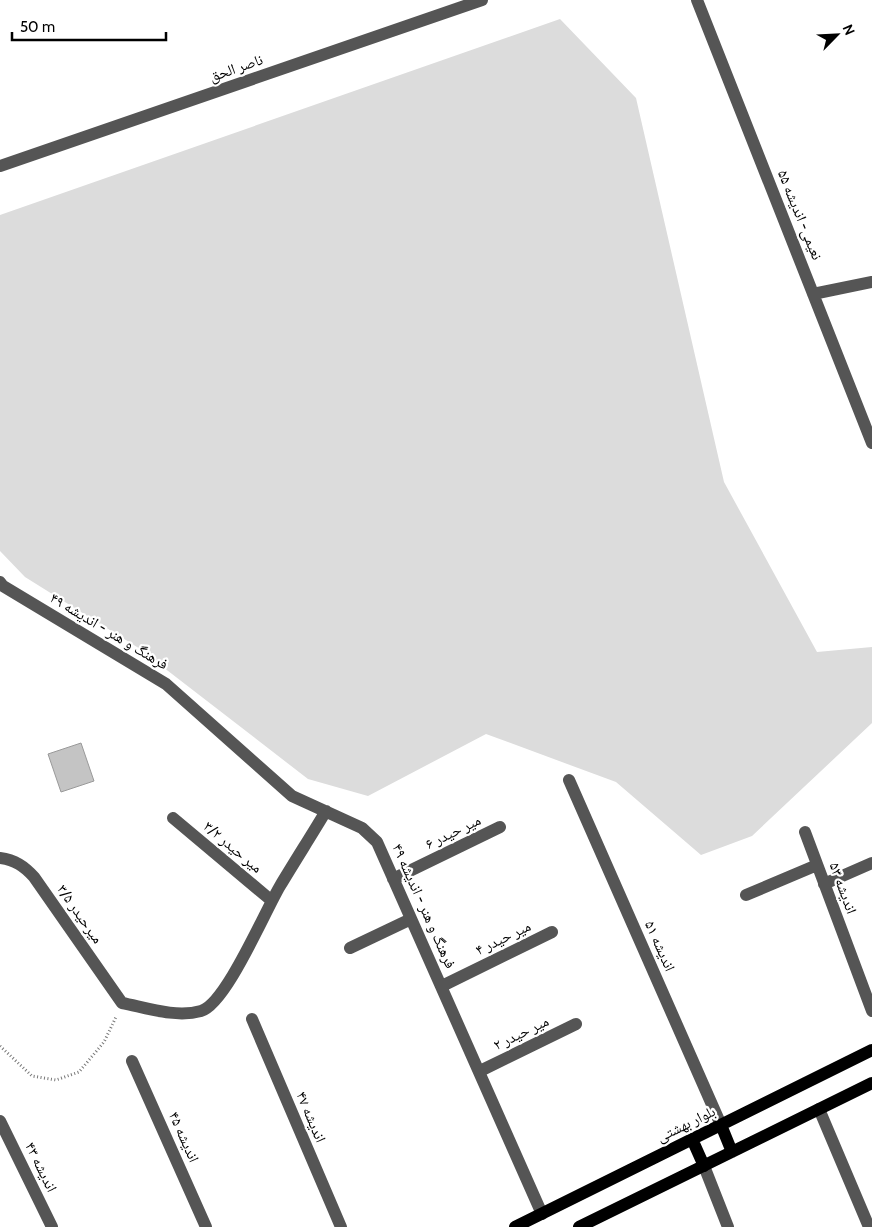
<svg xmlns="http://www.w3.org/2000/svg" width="872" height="1227" font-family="Cabin,'Noto Naskh Arabic',sans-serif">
<rect width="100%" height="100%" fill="#fff"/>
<path fill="#dcdcdc" d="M560,19L636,98L724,482L817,652L872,647V723L752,836L701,855L616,782L486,734L368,796L308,779L137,647L25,577L0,551V215Z"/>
<path fill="#c4c4c4" stroke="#999" d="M81,743L94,781L61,792L48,754Z"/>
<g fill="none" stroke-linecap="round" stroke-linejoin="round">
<path stroke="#777" stroke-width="3" stroke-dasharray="1 2.5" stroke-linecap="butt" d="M0,1046L32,1076L56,1080L79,1072L104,1042L116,1017"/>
<path stroke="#555" stroke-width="12" d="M697,0L872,443
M0,166L482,0
M813,294L872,282
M0,582L3,586L166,684L292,796L362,828L377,842L542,1214
M569,780L721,1125
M173,818L272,901
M805,832L872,1011
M0,858C15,860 24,866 34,877L122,1003C147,1008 176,1018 201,1011C226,1004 265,911 280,886C295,861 311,836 326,811
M393,879L500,827
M824,884L872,863
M746,895L817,865
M350,948L411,919
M442,986L552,932
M252,1019L341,1227
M132,1061L206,1227
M480,1071L576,1024
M819,1109L869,1227
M0,1121L52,1227
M704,1166L728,1227"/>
<path stroke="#000" stroke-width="12" d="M721,1125L732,1152
M692,1139L704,1166
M515,1227L872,1050
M579,1227L872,1083"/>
</g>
<g text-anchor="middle" stroke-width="4.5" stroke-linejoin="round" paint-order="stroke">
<g font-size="15" fill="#000" stroke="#fff">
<text transform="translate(236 68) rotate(-19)" y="5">ناصر الحق</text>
<text transform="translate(800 215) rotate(68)" y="5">نعیمی- اندیشه ۵۵</text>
<text transform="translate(109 631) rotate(31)" y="5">فرهنگ و هنر - اندیشه ۴۹</text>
<text transform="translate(453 832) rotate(-26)" y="5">میر حیدر ۶</text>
<text transform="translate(233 847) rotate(40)" y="5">میر حیدر ۳/۲</text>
<text transform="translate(843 888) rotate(70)" y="5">اندیشه ۵۳</text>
<text transform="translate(424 906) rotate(66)" y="5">فرهنگ و هنر - اندیشه ۴۹</text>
<text transform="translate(80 914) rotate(55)" y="5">میرحیدر ۳/۵</text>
<text transform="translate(503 938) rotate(-26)" y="5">میر حیدر ۴</text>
<text transform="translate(660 946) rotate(66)" y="5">اندیشه ۵۱</text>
<text transform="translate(521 1033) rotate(-26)" y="5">میر حیدر ۲</text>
<text transform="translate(311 1117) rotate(67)" y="5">اندیشه ۴۷</text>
<text transform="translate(686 1124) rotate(-26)" y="5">بلوار بهشتی</text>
<text transform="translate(184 1137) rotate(66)" y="5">اندیشه ۴۵</text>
<text transform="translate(41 1167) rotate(64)" y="5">اندیشه ۴۳</text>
</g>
</g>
<g transform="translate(837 35) rotate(66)" stroke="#ffffff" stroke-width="4" paint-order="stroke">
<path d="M0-4L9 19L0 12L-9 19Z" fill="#000000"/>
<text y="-8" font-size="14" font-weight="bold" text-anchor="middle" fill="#000000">N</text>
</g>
<path d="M12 32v8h154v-8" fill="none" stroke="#000000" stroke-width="2.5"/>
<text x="20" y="32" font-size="15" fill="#000000" stroke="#ffffff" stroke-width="4" paint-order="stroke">50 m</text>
</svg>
